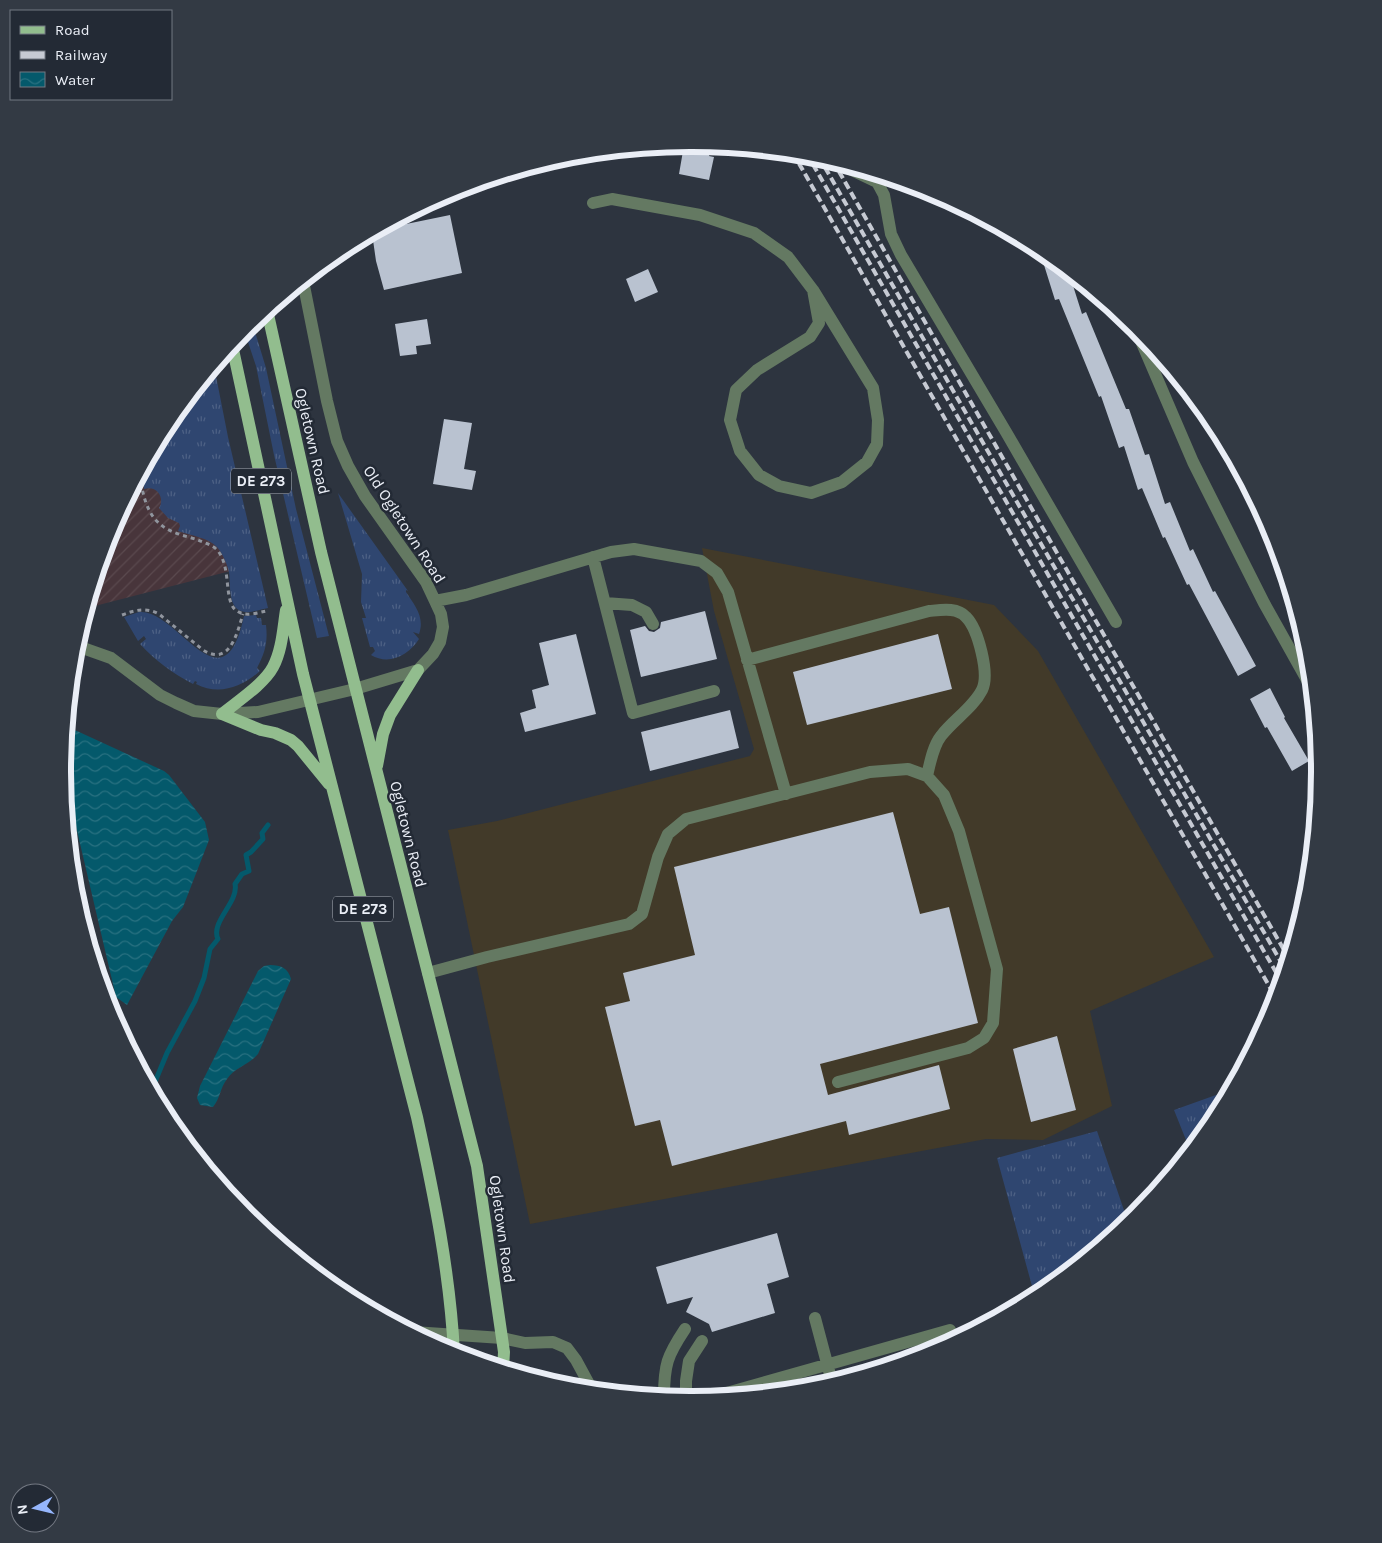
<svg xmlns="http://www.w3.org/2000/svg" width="1382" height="1543" font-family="Karla,sans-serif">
<defs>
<pattern id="industrial-furrows" width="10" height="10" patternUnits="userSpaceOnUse" patternTransform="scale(1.25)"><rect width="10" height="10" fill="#48353b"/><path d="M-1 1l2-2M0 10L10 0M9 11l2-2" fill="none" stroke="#5a494e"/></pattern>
<pattern id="grass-tufts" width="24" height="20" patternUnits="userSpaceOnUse" patternTransform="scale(1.25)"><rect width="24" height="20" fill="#2f4670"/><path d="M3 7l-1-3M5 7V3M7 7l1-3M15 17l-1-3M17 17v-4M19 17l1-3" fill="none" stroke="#4d6185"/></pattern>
<pattern id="water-waves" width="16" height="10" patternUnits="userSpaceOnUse" patternTransform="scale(1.25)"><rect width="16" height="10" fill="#04596b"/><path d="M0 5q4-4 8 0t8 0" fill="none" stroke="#297181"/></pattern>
</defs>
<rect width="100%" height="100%" fill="#2d343f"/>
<path fill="#423a29" d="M702,548L994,605L1038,651L1214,957L1090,1011L1112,1106L1043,1140L986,1139L530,1224L448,830L497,821L750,756L754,749L714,611Z"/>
<path fill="url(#industrial-furrows)" d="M169,422L242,568L87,608L110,531Z"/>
<path fill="url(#grass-tufts)" d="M252,322L266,368L296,509L329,636L317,638L274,455L256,366L244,330Z
M214,366L228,437L268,608C261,609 252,613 245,612C227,610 231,585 229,572C227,564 223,554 217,547C209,538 190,535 178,531L180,526L179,523L168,518L159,508C165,499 158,485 144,489L142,471L169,422Z
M338,493L408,591L406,590V592C415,606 425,617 419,634L413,632L419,639C409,655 389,666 371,655L375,651L373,647H370L362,618H366L361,602L362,574Z
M139,612C178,608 223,714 244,616L256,615L257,618H261L262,625H266C268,642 265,653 257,668L260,671C242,687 219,696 196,684L197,682L195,681L193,684C172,673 156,661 140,644L146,639L144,636L138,641L124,617Z
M1230,1090L1213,1121L1190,1150L1174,1110Z
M1097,1131L1128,1222L1035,1297L997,1158Z"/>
<path fill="url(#water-waves)" d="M67,728L77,731L164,771L169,775L205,822L209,840L183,907L172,921L127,1005L116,997L63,771Z
M270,965C281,965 288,968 291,979L258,1054C250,1064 234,1068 227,1079C220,1088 220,1099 213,1107L200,1105L197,1098L200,1086L258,971L264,966Z"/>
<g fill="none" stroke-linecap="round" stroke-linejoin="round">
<path stroke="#04596b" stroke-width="5" d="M152,1089L167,1053L195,1001L204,978L210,949L218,939C210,922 239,902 235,884L242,874L249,871L246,855L251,852L263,839L262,833L268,825"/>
</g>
<path fill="#b9c2d0" d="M691,143L711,145L709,156L714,157L709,180L679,174L683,151L690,152Z
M450,215L462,273L384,290L376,261L372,233L377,230Z
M1039,249L1069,273L1082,314L1086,312L1126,409H1129L1145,455L1149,454L1165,504L1170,502L1190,551L1193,549L1213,592L1215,591L1256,666L1238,676L1189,584L1187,585L1165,537L1163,538L1142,488L1138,490L1124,446L1119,448L1101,396L1099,397L1059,299L1055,300Z
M648,269L658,292L635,302L626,279Z
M427,319L431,344L416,346L417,354L400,356L395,324Z
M444,419L472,423L464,469L476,471L472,490L433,484Z
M705,611L717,659L641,677L630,630L645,626L649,631L654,632L660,628L661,622Z
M576,634L596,714L525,732L520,713L536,708L532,690L549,685L539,643Z
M938,634L952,689L807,725L793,672Z
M1270,688L1285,717L1284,718L1309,761L1292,771L1267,727L1265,728L1250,699Z
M730,710L739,748L650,771L641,732Z
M893,812L920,914L949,907L978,1023L820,1064L828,1095L939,1065L950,1109L849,1135L846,1121L672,1166L660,1120L635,1126L605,1007L630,1001L623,973L695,955L674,867Z
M1057,1036L1076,1110L1031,1122L1013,1049Z
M777,1233L789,1277L767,1284L775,1313L712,1332L709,1324L686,1312L693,1297L667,1304L656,1267Z"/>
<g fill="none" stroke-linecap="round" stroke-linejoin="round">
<path stroke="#90959e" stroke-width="3" stroke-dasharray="4 4" stroke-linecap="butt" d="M140,475C142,491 146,513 160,524C170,533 186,536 198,540C205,543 213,545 218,551C232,569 223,602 237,611C245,617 257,613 266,611
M122,615C135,610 146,607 159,614L203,650C230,667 237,633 243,614"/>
<path stroke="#647962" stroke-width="12" d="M850,166L852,170L877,182L884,195L891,234L901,255L1006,432L1116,622
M593,203L612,199L700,215L754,233L788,257L813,290L873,388L878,420L877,444L867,462L842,482L811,493L779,486L759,475L740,451L730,420L736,390L757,370L810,337L819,323L813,290
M1135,327L1193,462L1264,603L1311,687
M593,557L633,713L714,691
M435,601L466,595L611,552L634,549L701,561L717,573L728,592L786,794
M605,603L632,605L646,612L653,624
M75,647H80L111,658L160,695L176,703L194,711L222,714L258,712L355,689L418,670L433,654L440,642L443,627L441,614L435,601L426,582L365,496L348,466L337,441L327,401L303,281
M747,660L929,611C941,610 957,607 966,617C978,629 990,674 982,690C973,708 953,720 941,736C933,746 930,763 927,776
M428,973L487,957L629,924L642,914L658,857L668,834L686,819L870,772L908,769L927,776L944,795L959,831L997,969L993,1023L984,1038L968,1048L838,1082
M815,1318L832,1382
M413,1332L502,1338L525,1343L553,1342L567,1348L576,1360L589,1384L595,1390
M664,1397C664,1365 667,1356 685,1329
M709,1398L950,1330
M686,1400V1381L689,1361L702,1341"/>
<path stroke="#92bd8e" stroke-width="12" d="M267,310L321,552L477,1166L504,1352L503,1368
M232,345L303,674L417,1117C434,1195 450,1273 454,1353
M286,610C283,629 282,650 273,667C264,684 238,701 222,714L261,730L275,733L291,740L298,746L329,784
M377,766L383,734L390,715L418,670"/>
<path stroke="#c6cad3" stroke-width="4" stroke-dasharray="8 4" stroke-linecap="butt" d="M793,153L1276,998
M807,154L1281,981
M819,157L1285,969
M833,161L1288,957"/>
</g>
<g text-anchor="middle" stroke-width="5" stroke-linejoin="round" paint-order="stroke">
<g fill="#232a35" stroke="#aeb3bc" stroke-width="1">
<rect x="231" y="468.5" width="60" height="25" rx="4"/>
<rect x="333" y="896.5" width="60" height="25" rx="4"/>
</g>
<g font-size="15" font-weight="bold" fill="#eaeef6">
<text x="261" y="486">DE 273</text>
<text x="363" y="914">DE 273</text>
</g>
<g font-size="16" fill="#eaeef6" stroke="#232a35">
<text transform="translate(313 441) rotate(77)" y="6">Ogletown Road</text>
<text transform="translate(405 524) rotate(57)" y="6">Old Ogletown Road</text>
<text transform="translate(409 834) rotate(76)" y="6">Ogletown Road</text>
<text transform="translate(503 1229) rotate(82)" y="6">Ogletown Road</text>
</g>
</g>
<path d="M0 0H1382V1543H0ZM690 152H692A619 619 0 0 1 1311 771V772A619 619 0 0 1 692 1391H690A619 619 0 0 1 71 772V771A619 619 0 0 1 690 152Z" fill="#333a44" fill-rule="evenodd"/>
<path fill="none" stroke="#eaeef6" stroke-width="6" d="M690 152H692A619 619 0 0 1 1311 771V772A619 619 0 0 1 692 1391H690A619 619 0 0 1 71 772V771A619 619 0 0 1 690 152Z"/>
<rect x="10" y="10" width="162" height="90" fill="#232a35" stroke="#737882"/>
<rect x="20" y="26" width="25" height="8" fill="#92bd8e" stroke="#737882"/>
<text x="55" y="35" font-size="15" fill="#eaeef6">Road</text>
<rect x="20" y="51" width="25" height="8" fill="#c6cad3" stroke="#737882"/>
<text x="55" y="60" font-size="15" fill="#eaeef6">Railway</text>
<rect x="20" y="72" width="25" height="15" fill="url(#water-waves)" stroke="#737882"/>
<text x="55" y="85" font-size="15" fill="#eaeef6">Water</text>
<g transform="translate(35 1508) rotate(262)"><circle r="24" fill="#232a35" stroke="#737882"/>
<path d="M0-4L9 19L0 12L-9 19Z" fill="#96b6fd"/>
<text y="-8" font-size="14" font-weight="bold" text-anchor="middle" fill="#eaeef6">N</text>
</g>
</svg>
